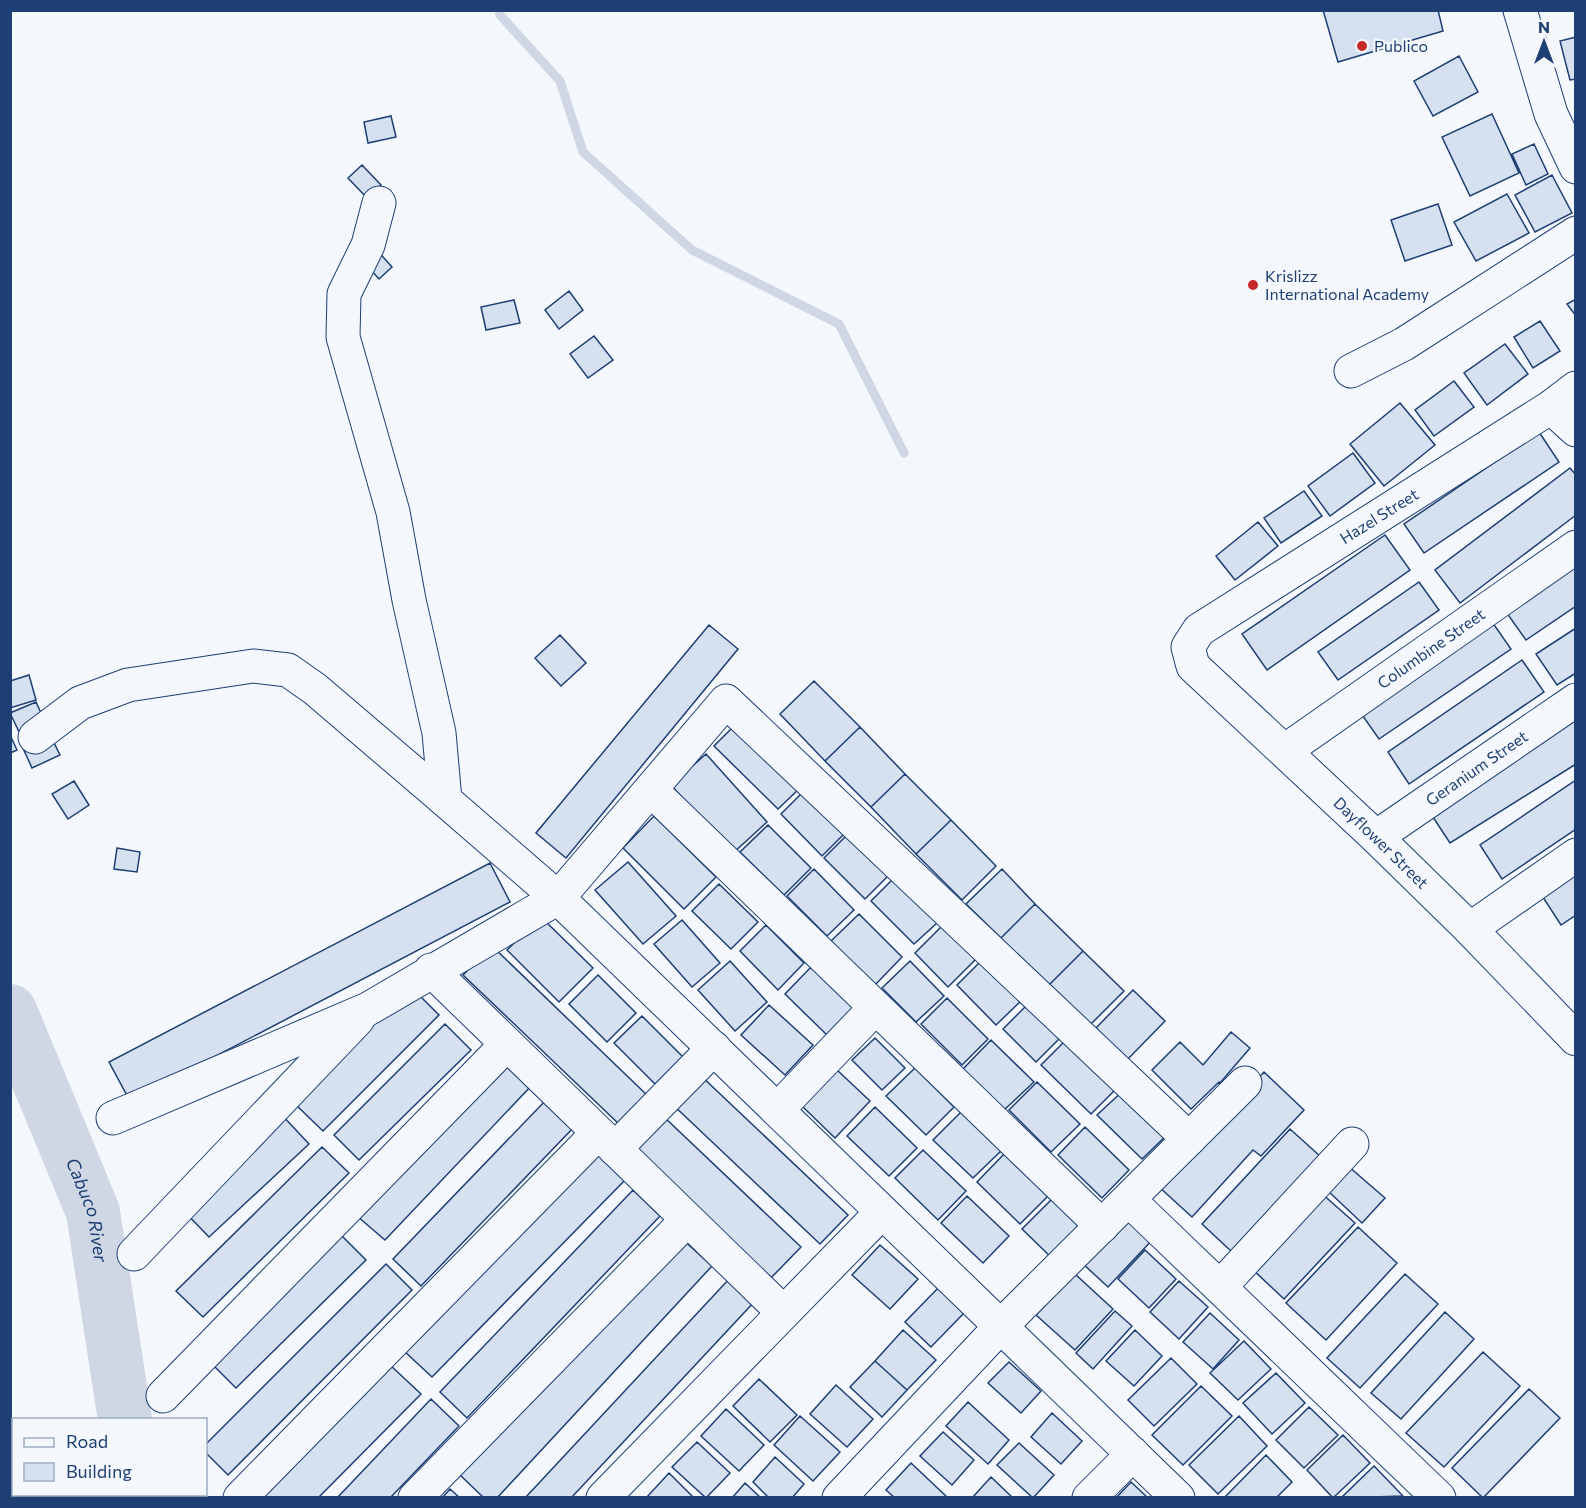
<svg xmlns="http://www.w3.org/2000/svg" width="1586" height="1508" font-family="Commissioner,sans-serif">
<rect width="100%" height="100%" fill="#f4f7fb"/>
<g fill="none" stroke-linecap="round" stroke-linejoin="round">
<path stroke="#cfd7e4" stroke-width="9" d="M499,10L500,15L560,81L583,152L692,250L839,324L904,453"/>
<g stroke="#cfd7e4" stroke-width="54">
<path id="s1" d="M10,1011L93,1212L125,1420"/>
<path d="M128,1494V1498"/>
</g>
</g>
<path fill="#d5e0f0" stroke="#1d3f73" stroke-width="1.5" d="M1323,10H1438L1443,31L1338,62Z
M1576,37V79L1570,80L1560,41Z
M1459,56L1478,92L1433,116L1414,81Z
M1492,114L1519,173L1470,196L1442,137Z
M391,116L396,137L368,143L364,122Z
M1534,144L1548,174L1526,185L1512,154Z
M362,165L381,185L367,198L348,178Z
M1552,175L1572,213L1535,232L1515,195Z
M1507,194L1529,233L1476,261L1454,222Z
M1438,204L1452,245L1405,261L1391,220Z
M375,248L392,267L379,279L362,260Z
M569,291L583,310L559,329L545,310Z
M1576,299V316L1567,304Z
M514,300L520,323L486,330L481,307Z
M1540,321L1560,351L1533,368L1514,337Z
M594,336L613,360L588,378L570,354Z
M1505,344L1528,374L1487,405L1464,373Z
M1454,381L1474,407L1434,436L1415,410Z
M1400,403L1435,445L1384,486L1350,444Z
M1539,432L1559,462L1424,553L1404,524Z
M1353,453L1375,483L1330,516L1308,486Z
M1570,468L1576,475V515L1460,603L1435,570Z
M1304,491L1322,516L1281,543L1264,518Z
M1258,522L1278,546L1235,580L1216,556Z
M1385,535L1410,570L1267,670L1242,634Z
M1576,560V606L1526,640L1504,609Z
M1419,582L1439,610L1338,680L1318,652Z
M1490,619L1511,649L1379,739L1358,709Z
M709,625L738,649L566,858L536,833Z
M1576,628V673L1557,685L1536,654Z
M560,635L586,663L561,686L535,658Z
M1522,660L1544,692L1409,784L1388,752Z
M29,675L36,700L10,708V681Z
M814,681L860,727L825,761L780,714Z
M36,702L46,724L21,736L10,713Z
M1576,717V764L1450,843L1425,805Z
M738,722L802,786L778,809L714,746Z
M860,727L905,774L871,807L825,761Z
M49,733L60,755L32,768L22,746Z
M10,735L17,750L10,753Z
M706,754L767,822L732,854L671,785Z
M905,774L951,820L916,854L871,807Z
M1576,780V829L1502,879L1480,845Z
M74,781L89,805L68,819L52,794Z
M804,791L845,833L822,856L781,814Z
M654,816L716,877L684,909L623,848Z
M951,820L996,866L962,900L916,854Z
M768,825L811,868L784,895L740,852Z
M851,831L892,872L865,899L824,858Z
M117,848L140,852L137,872L114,869Z
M628,862L676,916L643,944L595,890Z
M490,863L510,902L130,1101L109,1062Z
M1576,863V915L1561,925L1537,888Z
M814,869L854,910L827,936L787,896Z
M1002,869L1035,904L1001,938L966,904Z
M893,879L937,923L914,944L871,901Z
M719,884L758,922L731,949L692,911Z
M1035,904L1083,951L1048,986L1001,938Z
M859,914L902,957L875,985L831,941Z
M541,917L593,968L559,1002L507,950Z
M682,920L720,963L692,987L654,944Z
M945,923L979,956L948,987L915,953Z
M766,925L804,963L778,990L740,951Z
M492,946L649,1097L621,1126L463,975Z
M1083,951L1124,991L1089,1026L1048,986Z
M984,958L1024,998L996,1025L957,985Z
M730,961L767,1002L735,1031L698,990Z
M910,961L944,996L916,1022L882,988Z
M811,967L854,1009L828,1036L785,994Z
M598,975L636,1013L607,1042L569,1004Z
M411,987L439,1015L323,1131L294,1103Z
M1133,990L1165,1021L1127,1060L1096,1028Z
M947,998L988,1039L962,1065L921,1024Z
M1034,998L1067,1031L1036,1062L1003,1029Z
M769,1005L813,1045L785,1075L741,1035Z
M642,1016L683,1057L655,1084L614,1043Z
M445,1024L471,1050L359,1160L334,1135Z
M1231,1032L1250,1048L1220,1083L1219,1082L1191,1109L1152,1070L1180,1042L1203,1065Z
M1070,1036L1119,1086L1091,1114L1041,1065Z
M875,1038L905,1068L882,1090L852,1060Z
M991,1040L1034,1082L1004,1110L963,1069Z
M506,1059L533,1084L385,1240L357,1216Z
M915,1068L954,1107L926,1135L886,1096Z
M836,1069L870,1101L835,1138L801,1105Z
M1264,1072L1304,1110L1261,1156L1253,1150L1192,1217L1158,1186Z
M699,1074L848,1215L820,1244L671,1103Z
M1037,1082L1080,1124L1051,1152L1009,1110Z
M1126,1088L1170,1132L1142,1159L1097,1115Z
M547,1099L575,1126L421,1286L393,1259Z
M875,1107L917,1148L889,1176L847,1136Z
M962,1111L1002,1150L973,1178L933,1140Z
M281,1114L309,1144L209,1237L181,1208Z
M663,1116L801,1247L769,1280L632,1149Z
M1085,1127L1129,1170L1102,1198L1058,1155Z
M1290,1129L1321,1157L1232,1252L1202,1224Z
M322,1147L349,1173L203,1317L176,1291Z
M923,1150L966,1191L938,1220L895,1178Z
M597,1151L626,1179L432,1377L403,1350Z
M1005,1153L1049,1195L1020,1224L977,1182Z
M1348,1166L1385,1198L1362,1223L1327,1190Z
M633,1190L660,1216L467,1418L440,1392Z
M1320,1192L1355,1223L1284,1299L1250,1267Z
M967,1196L1009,1236L983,1263L941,1223Z
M1052,1199L1086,1231L1056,1262L1022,1229Z
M1127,1212L1155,1237L1108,1287L1081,1262Z
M1358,1227L1397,1263L1326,1340L1286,1303Z
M339,1233L366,1260L236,1388L209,1361Z
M680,1237L712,1266L497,1498H484L459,1474Z
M880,1245L918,1279L890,1309L852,1275Z
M1145,1250L1176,1279L1149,1308L1118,1279Z
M386,1264L412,1290L228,1475L206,1453V1444Z
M1075,1274L1113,1309L1075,1350L1036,1315Z
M1405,1274L1438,1304L1360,1388L1327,1358Z
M730,1278L755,1301L571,1498H525Z
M1179,1281L1208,1307L1179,1339L1150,1312Z
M939,1287L965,1312L931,1347L905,1322Z
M1115,1311L1132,1326L1093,1369L1076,1353Z
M1445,1312L1474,1339L1401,1419L1371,1393Z
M1210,1313L1239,1340L1213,1369L1183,1342Z
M903,1330L936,1360L907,1390L875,1361Z
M1135,1330L1162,1356L1134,1386L1106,1361Z
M1244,1341L1271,1369L1238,1400L1210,1373Z
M1483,1352L1520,1386L1444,1467L1406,1433Z
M1171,1358L1197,1384L1154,1426L1128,1400Z
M875,1361L907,1390L882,1417L850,1387Z
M1009,1362L1041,1391L1021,1413L988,1383Z
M389,1364L421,1394L318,1498H256Z
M1276,1373L1305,1403L1272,1434L1243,1403Z
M759,1379L797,1415L770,1442L733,1406Z
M836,1385L873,1419L847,1447L810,1414Z
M1201,1386L1232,1416L1183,1465L1152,1435Z
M1529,1389L1560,1418L1483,1498L1452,1468Z
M431,1399L459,1426L390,1498H337Z
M968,1402L1009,1440L988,1464L946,1426Z
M1309,1407L1338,1435L1304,1468L1276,1440Z
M726,1409L764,1445L739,1471L701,1436Z
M1052,1413L1082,1441L1061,1464L1031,1437Z
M800,1416L840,1452L813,1481L774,1445Z
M1239,1416L1267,1446L1218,1494L1189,1465Z
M943,1432L974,1460L952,1485L920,1456Z
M1343,1435L1370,1463L1333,1498L1307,1470Z
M697,1442L730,1473L706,1498L672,1467Z
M1019,1443L1054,1475L1033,1498L997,1465Z
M1266,1455L1292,1482L1276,1498H1224Z
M775,1457L804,1484L792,1498H769L753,1482Z
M911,1463L948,1498H895L886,1490Z
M1374,1466L1403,1496L1341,1498Z
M669,1473L694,1498H646Z
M991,1477L1013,1498H972Z
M1131,1482L1148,1498H1116Z
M745,1483L761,1498H732Z
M450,1489L460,1498H442Z"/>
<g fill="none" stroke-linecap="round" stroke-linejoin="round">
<defs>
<g id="minor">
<path d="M379,203L368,245L344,294L343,337L393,512L409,600L439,733L445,800L558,898L1178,1498"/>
<path d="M1351,371L1404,344L1576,233"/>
<path id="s2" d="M1576,388L1551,407L1199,630L1188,647L1193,666L1376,837L1470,929L1576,1039"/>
<path d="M1551,407L1576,430"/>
<path d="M35,737L80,703L128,685L253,666L288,670L315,689L445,800"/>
<path id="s3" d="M1286,750L1576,547"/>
<path d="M651,790L1102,1226"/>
<path id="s4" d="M1376,837L1576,700"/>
<path d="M1470,929L1576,855"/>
<path d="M431,970L783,1312"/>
<path d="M777,1110L875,1008"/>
<path d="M113,1118L368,1009L558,898L726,701L1189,1139"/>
<path d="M615,1149L714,1048"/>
<path d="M1129,1200L1439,1498"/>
<path d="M134,1254L358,1019"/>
<path d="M1221,1286L1352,1144"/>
<path d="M163,1396L507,1044"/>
<path d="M240,1498L598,1133"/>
<path d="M415,1498L687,1220"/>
<path d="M603,1498L882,1212"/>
<path d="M839,1498L1001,1326L1245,1083"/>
<path d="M1089,1498L1133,1454"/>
</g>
<path id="major" d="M1520,10L1551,114L1576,167"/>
</defs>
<use href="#minor" stroke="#1d3f73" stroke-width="35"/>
<use href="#major" stroke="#1d3f73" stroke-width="35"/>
<use href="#minor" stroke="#f4f7fb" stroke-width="33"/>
<use href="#major" stroke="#f4f7fb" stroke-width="33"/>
</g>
<g fill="#c62828" stroke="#f4f7fb" stroke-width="2">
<circle cx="1362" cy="46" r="6"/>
<circle cx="1253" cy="285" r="6"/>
</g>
<g text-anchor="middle" stroke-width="4.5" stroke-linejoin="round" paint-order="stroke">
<g font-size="16" fill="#1d3f73" stroke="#f4f7fb" text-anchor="start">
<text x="1374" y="52">Publico</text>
<text x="1265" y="282">Krislizz<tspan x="1265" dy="18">International Academy</tspan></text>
</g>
<g font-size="16" fill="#1d3f73" stroke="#f4f7fb">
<text transform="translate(1379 516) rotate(-32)" y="6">Hazel Street</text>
<text dy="6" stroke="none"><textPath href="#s3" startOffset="177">Columbine Street</textPath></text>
<text dy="6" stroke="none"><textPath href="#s4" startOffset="122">Geranium Street</textPath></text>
<text dy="6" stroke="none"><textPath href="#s2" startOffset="746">Dayflower Street</textPath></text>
</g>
<g font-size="18" font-style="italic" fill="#1d3f73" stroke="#f4f7fb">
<text dy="6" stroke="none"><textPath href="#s1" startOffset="214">Cabuco River</textPath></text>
</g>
</g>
<rect width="1586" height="1508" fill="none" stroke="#1d3f73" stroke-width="24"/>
<rect x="12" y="1418" width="195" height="78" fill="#f4f7fb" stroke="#9eadc5" stroke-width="1.5"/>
<rect x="24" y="1438" width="30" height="9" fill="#f4f7fb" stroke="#9eadc5" stroke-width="1.5"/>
<text x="66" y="1448" font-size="18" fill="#1d3f73">Road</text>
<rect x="24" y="1463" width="30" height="18" fill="#d5e0f0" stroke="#9eadc5" stroke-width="1.5"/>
<text x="66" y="1478" font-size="18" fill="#1d3f73">Building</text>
<g transform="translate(1544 42)" stroke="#f4f7fb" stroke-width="4.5" paint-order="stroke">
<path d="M0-4.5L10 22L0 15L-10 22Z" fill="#1d3f73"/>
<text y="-9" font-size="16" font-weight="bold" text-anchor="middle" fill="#1d3f73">N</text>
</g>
</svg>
